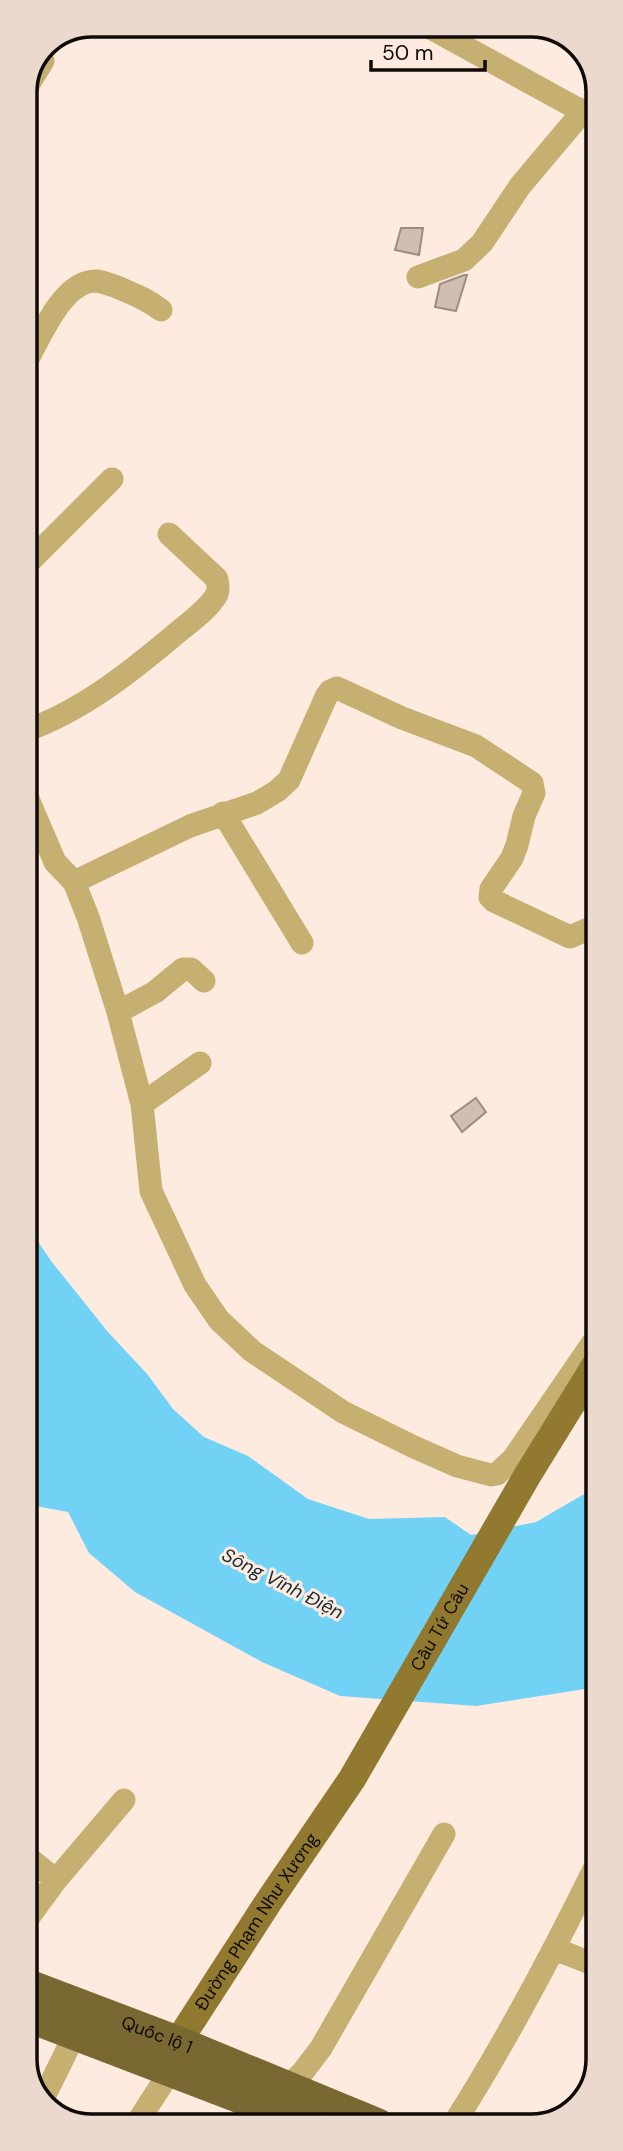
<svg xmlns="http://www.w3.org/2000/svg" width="623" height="2151" font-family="'DM Sans',sans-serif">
<rect width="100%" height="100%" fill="#feebdf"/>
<path fill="#72d2f5" d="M25,1222L51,1261L108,1332L148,1375L173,1409L204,1437L248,1456L308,1499L369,1519L445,1517L471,1535L536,1522L598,1486V1687L476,1706L340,1696L262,1662L135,1592L89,1553L68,1512L25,1504Z"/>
<path fill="#d0beb2" stroke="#9d8c80" stroke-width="2" d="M401,228H423L419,255L395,250Z
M464,275H467L456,311L435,307L440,284Z
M476,1098L486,1112L462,1132L451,1116Z"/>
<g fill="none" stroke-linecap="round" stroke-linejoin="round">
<path stroke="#c5af71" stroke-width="23" d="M425,25L576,108L595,114
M25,90L43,61L40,54
M418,277L464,260L482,243L520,186L584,110
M25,364C39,341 62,279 97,281C104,282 111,285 117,287C133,294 147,299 161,310
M25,566L112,479
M25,731C82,711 132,671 178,632C190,622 209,609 217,594C219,589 218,584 217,579L169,534
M25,792L55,862L74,882L88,917L118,1012L142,1104L151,1191L195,1285L219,1320L252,1351L343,1412L414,1447L457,1466L491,1475L497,1474L513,1459L598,1335
M223,813L302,943
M74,882L190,826L257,803L277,791L289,780L326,697L330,691L337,688L402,718L476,746L532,783L534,793L524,816L517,845L512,858L491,889L490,897L494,901L570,937L588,929L598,935
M118,1012L155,992L183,969H191L204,981
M142,1104L200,1063
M26,1856L56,1880
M26,1921L56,1880L124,1800
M555,1949L598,1966
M286,2088L302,2073L321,2048L444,1834
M42,2101L75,2034
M453,2125C507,2040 554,1951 598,1861
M135,2126L171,2070"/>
<path stroke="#917a30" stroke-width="28" id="s1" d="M173,2064L179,2043L185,2031L269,1901L352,1779L527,1476L598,1361"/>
<g stroke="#796832" stroke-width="33">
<path id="s2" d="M26,1985L179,2043L378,2125"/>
<path d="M26,2015L316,2126"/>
</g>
</g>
<g text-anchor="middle" stroke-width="6" stroke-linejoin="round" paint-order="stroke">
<g font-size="18" fill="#100a06" stroke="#feebdf">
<text dy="6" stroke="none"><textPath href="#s1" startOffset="513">Cầu Tứ Câu</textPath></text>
<text dy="6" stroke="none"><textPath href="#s1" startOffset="166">Đường Phạm Như Xương</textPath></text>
<text dy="6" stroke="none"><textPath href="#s2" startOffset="140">Quốc lộ 1</textPath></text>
</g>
<g font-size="19" font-style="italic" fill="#172d35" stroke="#feebdf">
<text transform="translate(283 1583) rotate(27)" y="7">Sông Vĩnh Điện</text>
</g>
</g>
<path d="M0 0H623V2151H0ZM92 37H531A55 55 0 0 1 586 92V2059A55 55 0 0 1 531 2114H92A55 55 0 0 1 37 2059V92A55 55 0 0 1 92 37Z" fill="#ebd9ce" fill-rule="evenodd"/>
<path fill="none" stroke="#100a06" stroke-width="3.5" d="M92 37H531A55 55 0 0 1 586 92V2059A55 55 0 0 1 531 2114H92A55 55 0 0 1 37 2059V92A55 55 0 0 1 92 37Z"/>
<path d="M371 60v10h114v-10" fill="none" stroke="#100a06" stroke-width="3.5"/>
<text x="382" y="60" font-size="21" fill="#100a06" stroke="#feebdf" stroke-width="5" paint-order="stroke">50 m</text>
</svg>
